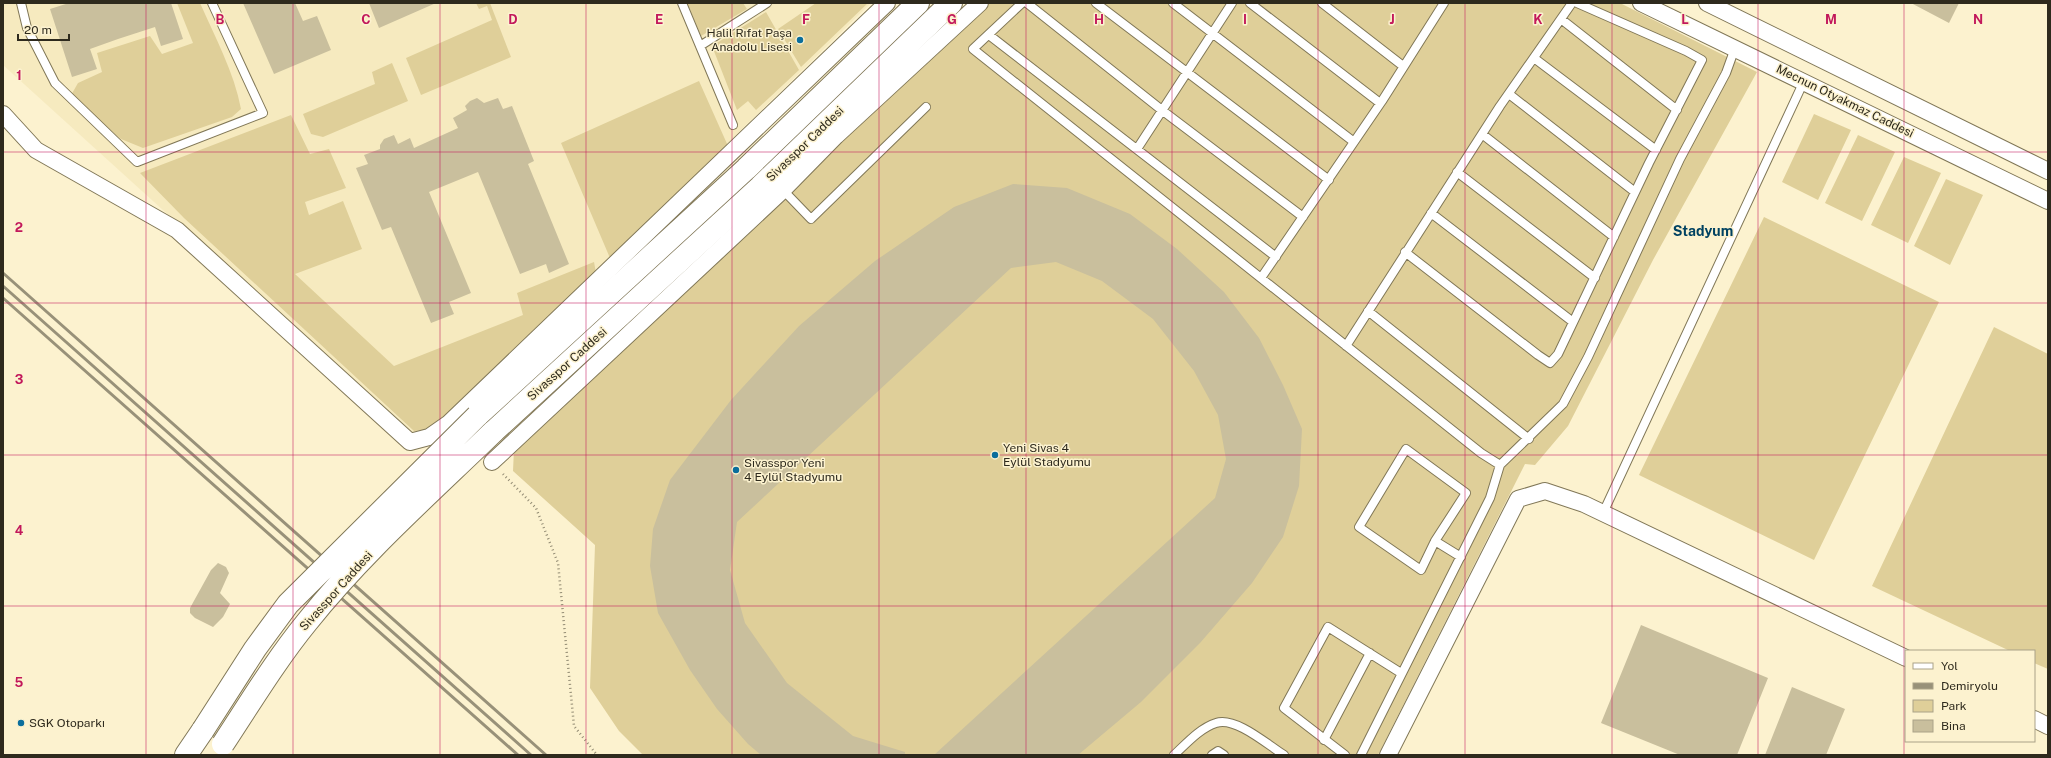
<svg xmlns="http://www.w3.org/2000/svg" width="2051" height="758" font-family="'Public Sans',sans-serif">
<rect width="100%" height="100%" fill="#fcf2cf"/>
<path fill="#f6eabf" d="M3,3H871L435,429L411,435L3,65Z"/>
<path fill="#dfcf99" d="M177,3H200C215,37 234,72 241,109L232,117L143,148L121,139L70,97L78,83L102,72L97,53L150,36L162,54L193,43Z
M476,3H490L511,57L421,95L406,58L492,20L487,6L479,9Z
M687,3H743L747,9L701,36Z
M816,3H868L801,67L778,29Z
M985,3H1620L1757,72L1653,260L1568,426L1535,465L1525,464L1378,755H643L619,731L590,688L595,545L513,471L514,449Z
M766,12L799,70L756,110L748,101L737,110L712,46Z
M392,63L408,101L323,137L311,134L303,114L375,84L372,72Z
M699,81L728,146L610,258L561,143Z
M1814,114L1851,130L1818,200L1782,182Z
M291,115L310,154L329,149L346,188L305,202L309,215L343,201L362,249L295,274L394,366L523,315L517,293L594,262L596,273L435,429L414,431L184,218L140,173Z
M1858,135L1895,152L1862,221L1825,203Z
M1904,157L1941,173L1908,243L1871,225Z
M1946,179L1983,195L1950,265L1914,246Z
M1764,217L1939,302L1814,560L1639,475Z
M1994,327L2048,354V669L2034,663V651H2010L1872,586Z"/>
<path fill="#c9bf9d" d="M69,3H171L183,39L161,46L155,27L118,39L90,49L97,69L72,77L50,9Z
M243,3H295L303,21L317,16L331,50L274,74Z
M369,3H436L379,28Z
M1911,3H1959L1949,23Z
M477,98L484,103L498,98L503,109L512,106L534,161L528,164L569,264L549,273L546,264L520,274L478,172L429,192L471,293L449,302L454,314L431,323L391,227L382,230L356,168L368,164L364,155L380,149V145L384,139L394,135L398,144L410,138L414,148L458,128L453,118L467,110L465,106L470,101Z
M1013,184L1067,188L1130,214L1177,249L1224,292L1259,338L1283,385L1302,429L1299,486L1283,537L1252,583L1200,643L1141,702L1078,755H934L1215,498L1226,459L1218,415L1194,371L1153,319L1102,281L1056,262L1011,268L737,522L730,570L745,623L787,683L853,736L905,752V755H761L748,744L717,709L690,670L658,613L650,566L653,529L670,480L731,400L799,326L875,261L954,207Z
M218,563L226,567L229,573L220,593L230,604L223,617L213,627L195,618L190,613V608L211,570Z
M1641,625L1768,678L1737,755H1680L1601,723Z
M1792,687L1845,709L1826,755H1765Z"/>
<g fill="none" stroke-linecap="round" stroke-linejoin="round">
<defs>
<path id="lane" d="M21,3L27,28L55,83L137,162L263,113L212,3
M682,3L733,125
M1022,3L973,49L1481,453L1500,465L1563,404L1588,357L1680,159L1726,73L1735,48
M1027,3L1163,111L1303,217
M1096,3L1329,180
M1173,3L1354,142
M1250,3L1380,103
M1322,3L1403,66
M1561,19L1677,110
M989,35L1276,257
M700,46L767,3
M1534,58L1656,150
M1509,94L1635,192
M1482,134L1614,237
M1137,149L1232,3
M1457,172L1595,278
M783,190L811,219L926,107
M1431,213L1573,322
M1405,252L1538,355L1550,363L1558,354L1649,163L1702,60L1686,51L1577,3
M1261,278L1382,101L1444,3
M1368,311L1529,439
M1346,346L1500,106L1572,3
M1603,513L1804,81
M1435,541L1466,493L1406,449L1359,527L1421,570L1435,541L1461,557
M1324,740L1370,653
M1174,755C1186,744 1200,728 1216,723C1235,716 1268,745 1284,755
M1212,755L1218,751L1224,755
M1345,755L1284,708L1328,627L1401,673
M1361,755L1490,498L1500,465"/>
<path id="street" d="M1641,3L2048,201
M1707,3L2048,171
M3,114L36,150L177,230L410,442L429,437L449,423L887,3
M492,462L783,190L836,136L980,3
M2034,719L2048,726
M1388,755L1518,499L1545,491L1584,504L1906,658"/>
<path id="secondary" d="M477,416L746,169L918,3
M493,432L760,187L951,3
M186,755L203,730"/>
</defs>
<use href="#lane" stroke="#807757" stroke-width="10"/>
<use href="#street" stroke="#807757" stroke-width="18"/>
<use href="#secondary" stroke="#807757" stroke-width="24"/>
<path stroke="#938c74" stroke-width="2.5" stroke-dasharray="1 3" stroke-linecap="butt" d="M503,474L536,508L558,563L574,726L597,755"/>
<use href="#lane" stroke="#fff" stroke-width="8"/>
<use href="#street" stroke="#fff" stroke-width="16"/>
<use href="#secondary" stroke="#fff" stroke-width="22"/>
<path stroke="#989179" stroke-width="3" d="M3,273L546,755
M3,286L531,755
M3,298L518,755"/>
<defs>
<path id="secondary-bridge" d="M203,730L255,649L288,604L477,416
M223,744C250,703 276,660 307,622C362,553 430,493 493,432"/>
</defs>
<use href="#secondary-bridge" stroke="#807757" stroke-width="24" stroke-linecap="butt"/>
<use href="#secondary-bridge" stroke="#fff" stroke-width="22"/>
</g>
<path fill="none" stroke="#c2185b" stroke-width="1" stroke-opacity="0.55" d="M146,3V755M293,3V755M440,3V755M586,3V755M732,3V755M879,3V755M1026,3V755M1172,3V755M1318,3V755M1465,3V755M1612,3V755M1758,3V755M1904,3V755M3,152H2048M3,303H2048M3,455H2048M3,606H2048"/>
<g fill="#0b6e9c" stroke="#fcf2cf" stroke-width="1.5">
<circle cx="800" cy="40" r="4"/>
<circle cx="995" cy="455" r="4"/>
<circle cx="736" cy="470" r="4"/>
<circle cx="21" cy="723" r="4"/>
</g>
<g text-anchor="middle" stroke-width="3" stroke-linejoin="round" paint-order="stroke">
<g font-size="12" fill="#2e2a1d" stroke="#fcf2cf" text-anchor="start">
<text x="792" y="37" text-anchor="end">Halil Rıfat Paşa<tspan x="792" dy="14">Anadolu Lisesi</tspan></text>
<text x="1003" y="452">Yeni Sivas 4<tspan x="1003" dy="14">Eylül Stadyumu</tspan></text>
<text x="744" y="467">Sivasspor Yeni<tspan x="744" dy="14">4 Eylül Stadyumu</tspan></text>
<text x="29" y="727">SGK Otoparkı</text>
</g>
<g font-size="12" fill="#2e2a1d" stroke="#fcf2cf">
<text transform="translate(1845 101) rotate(26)" y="4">Mecnun Otyakmaz Caddesi</text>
<text transform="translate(805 144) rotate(-44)" y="4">Sivasspor Caddesi</text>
<text transform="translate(567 364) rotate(-42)" y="4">Sivasspor Caddesi</text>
<text transform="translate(336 591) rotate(-48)" y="4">Sivasspor Caddesi</text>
</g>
<g font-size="14" font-weight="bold" fill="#004261" stroke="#fcf2cf">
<text x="1703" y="236">Stadyum</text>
</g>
</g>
<g font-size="13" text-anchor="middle" font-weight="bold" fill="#c2185b" stroke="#fcf2cf" stroke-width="3" stroke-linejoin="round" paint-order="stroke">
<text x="220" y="24">B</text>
<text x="366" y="24">C</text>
<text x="513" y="24">D</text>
<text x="659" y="24">E</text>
<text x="806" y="24">F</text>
<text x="952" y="24">G</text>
<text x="1099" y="24">H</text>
<text x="1245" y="24">I</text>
<text x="1392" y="24">J</text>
<text x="1538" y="24">K</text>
<text x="1685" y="24">L</text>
<text x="1831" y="24">M</text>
<text x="1978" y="24">N</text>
<text x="19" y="80">1</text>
<text x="19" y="232">2</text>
<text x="19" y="384">3</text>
<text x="19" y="535">4</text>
<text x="19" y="687">5</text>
</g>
<rect width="2051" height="758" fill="none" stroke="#2e2a1d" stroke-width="8"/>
<rect x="1905" y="650" width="130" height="92" fill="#fcf2cf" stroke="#aaa288"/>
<rect x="1913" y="663" width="20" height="6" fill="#ffffff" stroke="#aaa288"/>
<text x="1941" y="670" font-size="12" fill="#2e2a1d">Yol</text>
<rect x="1913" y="683" width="20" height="6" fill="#989179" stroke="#aaa288"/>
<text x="1941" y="690" font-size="12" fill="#2e2a1d">Demiryolu</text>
<rect x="1913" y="700" width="20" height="12" fill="#dfcf99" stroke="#aaa288"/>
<text x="1941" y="710" font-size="12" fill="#2e2a1d">Park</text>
<rect x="1913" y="720" width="20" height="12" fill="#c9bf9d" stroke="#aaa288"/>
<text x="1941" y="730" font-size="12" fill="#2e2a1d">Bina</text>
<path d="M18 34v6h51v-6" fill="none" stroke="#2e2a1d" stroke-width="2"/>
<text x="24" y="34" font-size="12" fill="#2e2a1d" stroke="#fcf2cf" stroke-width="3" paint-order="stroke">20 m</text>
</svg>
